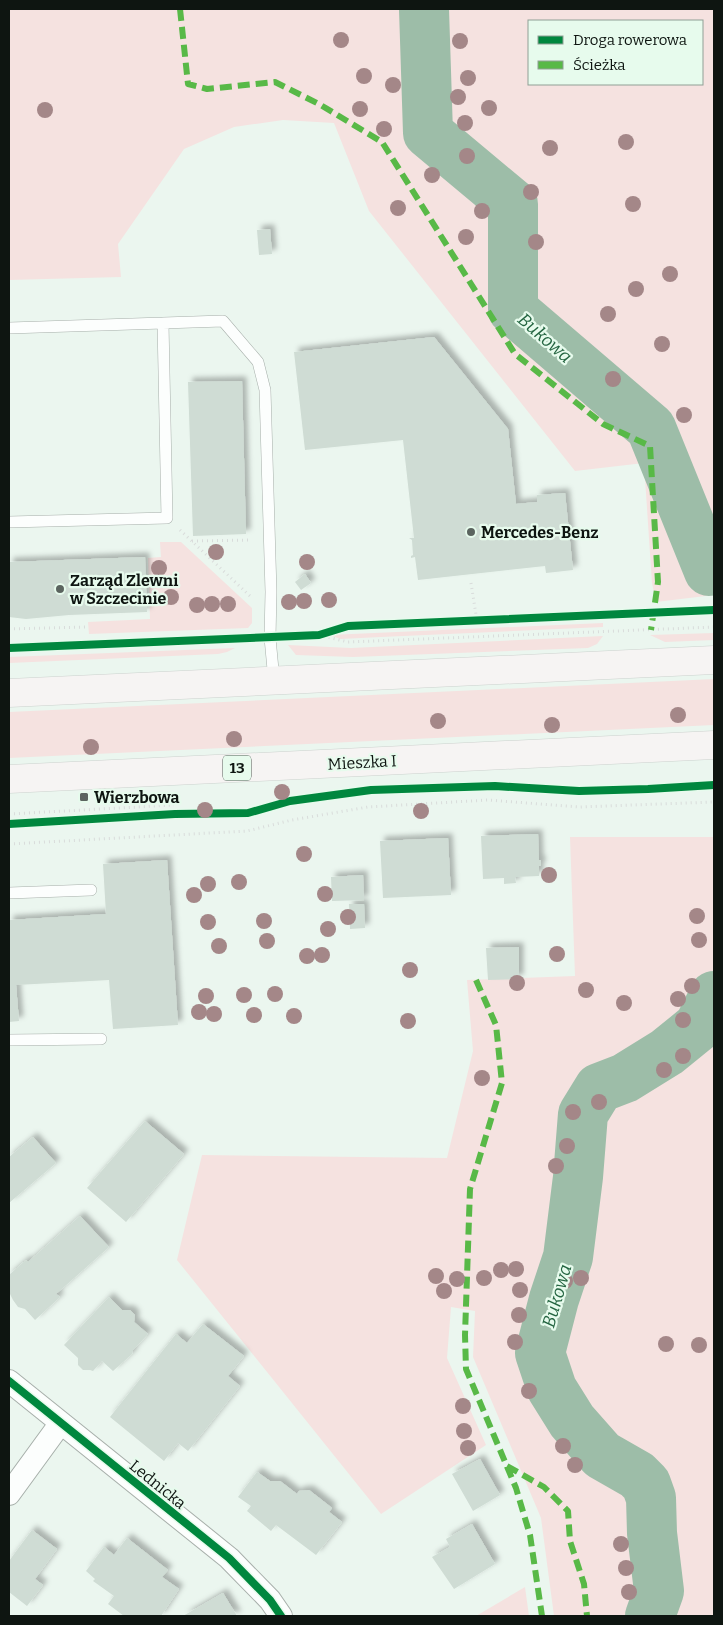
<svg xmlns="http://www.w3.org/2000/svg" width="723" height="1625" font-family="Bitter,serif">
<defs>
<filter id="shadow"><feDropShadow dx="4.5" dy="-4.5" stdDeviation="2.5" flood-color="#0004"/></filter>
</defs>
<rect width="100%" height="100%" fill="#ebf6ef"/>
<path fill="#f5e2e0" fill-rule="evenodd" d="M9,9H714V595L656,602L652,583L644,463L575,471L369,211L334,123L283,120L234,127L184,149L118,244L121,277L9,280ZM529,21H702V84H529Z
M160,542H181L252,608V623L248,628L89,634L88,622L150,619L148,558L161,557Z
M603,623V627L381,637L341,639L329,635Z
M714,633V640L665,642L650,635Z
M603,636L597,644L588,648L353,657L296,655L288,645L351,648Z
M235,648L227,652L218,654L9,663V657Z
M714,679V725L9,758V712Z
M570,837H714V1616H554L541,1518L473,1357L475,1311L451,1307L447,1358L486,1445L381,1514L177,1260L202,1155L447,1158L473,1051L467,980L575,976Z
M525,1587L529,1616H476Z"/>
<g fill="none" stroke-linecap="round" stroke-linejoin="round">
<path stroke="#9dbda8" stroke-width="50" d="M424,9L428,133L513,204V310L651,428L709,571
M650,1616L659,1591L652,1533L651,1498L646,1484L637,1475L602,1455L572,1421L552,1389L540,1353L554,1299L568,1257L578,1177L583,1114L599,1088L625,1078L667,1052L699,1026L714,996"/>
</g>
<path fill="#cfdcd4" filter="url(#shadow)" d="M270,229L272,254L259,255L257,230Z
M434,337L508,429L516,504L537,502V495L565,493L573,570L546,573L545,566L418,580L415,557L411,558V556L413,555L412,540L409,538H414L403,440L305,450L294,352Z
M242,381L246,534L193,536L188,382Z
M145,557L147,612L69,615L26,619L9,617V562Z
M305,574L311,583L301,590L295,582Z
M538,834L539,860H541V866H539V876L515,877L516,883L504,884V878L483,879L481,836Z
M448,838L451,895L383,898L380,841Z
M167,860L178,1025L113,1029L109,980L16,985L19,1021L9,1022V920L106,914L103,864Z
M363,875L364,900L332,901L331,877Z
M349,904H364L365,928L350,929Z
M519,947V979L488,980L486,948Z
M145,1121L184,1154L126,1222L87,1188Z
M33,1137L56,1163L9,1203V1157Z
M80,1216L109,1247L56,1294L60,1297L35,1320L25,1309L18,1307L13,1300L9,1292V1275L26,1260L28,1262Z
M109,1297L122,1310H130L135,1315L134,1322L148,1334L133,1350L132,1354L113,1371L102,1361L93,1371L90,1370H83L78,1365V1358L64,1345Z
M203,1324L244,1356L228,1376L240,1386L188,1451L178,1443L164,1461L110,1417L176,1334L187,1343Z
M480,1459L500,1495L473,1511L452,1474Z
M257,1472L270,1481H280L297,1494L299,1491L309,1490L332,1508L329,1512L342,1522L316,1555L276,1525L271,1531L247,1511L251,1506L238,1497Z
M472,1524L495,1564L454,1589L432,1557L450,1547L446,1539Z
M32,1530L57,1549L35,1579L43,1585L27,1606L9,1592V1561Z
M127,1538L168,1570L162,1577L179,1589L161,1616H124L108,1604L114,1596L93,1581L95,1579L86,1571L104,1547L114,1555Z
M223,1593L237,1616H183Z"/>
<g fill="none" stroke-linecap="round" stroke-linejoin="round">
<defs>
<path id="lane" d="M163,323L223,321L258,362L265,390L271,592L270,638L274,680
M9,328L163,323L167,518L9,522
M9,893L91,890
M9,1040L101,1039"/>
<path id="street" d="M9,1381L229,1558L270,1600L281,1616
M9,1494L60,1424"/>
<path id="primary" d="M9,693L714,660
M9,779L714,745"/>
</defs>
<use href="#lane" stroke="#a7afaa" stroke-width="12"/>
<use href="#street" stroke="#a7afaa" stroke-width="24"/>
<use href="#primary" stroke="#ccd2ce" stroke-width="29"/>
<path stroke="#d9dcdb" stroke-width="3" stroke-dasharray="1 4" stroke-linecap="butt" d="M180,530L250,596
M192,541L251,540
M471,583L477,621
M9,629L86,627
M319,635L348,642L714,627
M9,814L174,805
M9,844L247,831L292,820L368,807L488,800L579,807L714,802"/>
<use href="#lane" stroke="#fcfefd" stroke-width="11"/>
<use href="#street" stroke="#fcfefd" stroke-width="22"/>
<use href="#primary" stroke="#f6f4f3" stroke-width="28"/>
<path stroke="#58b947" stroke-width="6" stroke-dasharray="12 6" stroke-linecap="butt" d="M180,9L188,84L207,89L275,82L319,104L382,142L515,354L603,424L650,446L658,582L651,630
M476,980L496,1025L502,1083L470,1189L465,1335L466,1369L516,1488L530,1535L542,1616
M507,1466L544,1487L568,1511L570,1541L584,1584L587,1616"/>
<defs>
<path id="cycleway" d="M9,648L319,635L348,626L714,610
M9,824L175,814L248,813L290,801L371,790L495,786L579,791L648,789L714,785
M9,1381L229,1558L270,1600L281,1616"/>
</defs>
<use href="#cycleway" stroke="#e7fbed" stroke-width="11"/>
<use href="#cycleway" stroke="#00873e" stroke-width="8"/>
</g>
<g fill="#a48788">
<circle cx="341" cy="40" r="8"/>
<circle cx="460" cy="41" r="8"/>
<circle cx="364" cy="76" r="8"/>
<circle cx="468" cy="78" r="8"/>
<circle cx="393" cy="85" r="8"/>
<circle cx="458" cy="97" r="8"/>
<circle cx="489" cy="108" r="8"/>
<circle cx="360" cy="109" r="8"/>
<circle cx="45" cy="110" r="8"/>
<circle cx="465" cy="123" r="8"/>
<circle cx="384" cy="129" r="8"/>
<circle cx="626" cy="142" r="8"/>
<circle cx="550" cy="148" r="8"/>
<circle cx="467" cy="156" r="8"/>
<circle cx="432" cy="175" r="8"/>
<circle cx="531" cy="192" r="8"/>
<circle cx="633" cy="204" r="8"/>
<circle cx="398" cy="208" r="8"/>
<circle cx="482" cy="211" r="8"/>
<circle cx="466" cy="237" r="8"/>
<circle cx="536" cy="242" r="8"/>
<circle cx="670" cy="274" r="8"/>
<circle cx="636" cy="289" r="8"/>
<circle cx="608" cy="314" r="8"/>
<circle cx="662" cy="344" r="8"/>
<circle cx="613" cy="379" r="8"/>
<circle cx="684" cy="415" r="8"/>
<circle cx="216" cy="552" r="8"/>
<circle cx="307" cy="562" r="8"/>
<circle cx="159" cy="568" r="8"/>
<circle cx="171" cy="597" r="8"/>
<circle cx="329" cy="600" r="8"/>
<circle cx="304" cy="601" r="8"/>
<circle cx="289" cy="602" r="8"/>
<circle cx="212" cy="604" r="8"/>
<circle cx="228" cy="604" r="8"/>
<circle cx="197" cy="605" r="8"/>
<circle cx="678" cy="715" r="8"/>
<circle cx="438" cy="721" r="8"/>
<circle cx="552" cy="725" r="8"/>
<circle cx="234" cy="739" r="8"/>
<circle cx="91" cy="747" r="8"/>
<circle cx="282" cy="792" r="8"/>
<circle cx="205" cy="810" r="8"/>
<circle cx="421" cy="811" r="8"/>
<circle cx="304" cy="854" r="8"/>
<circle cx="549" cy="875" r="8"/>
<circle cx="239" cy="882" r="8"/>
<circle cx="208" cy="884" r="8"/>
<circle cx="325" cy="894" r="8"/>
<circle cx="194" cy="895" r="8"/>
<circle cx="697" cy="916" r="8"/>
<circle cx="348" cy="917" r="8"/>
<circle cx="264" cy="921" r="8"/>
<circle cx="208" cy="922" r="8"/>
<circle cx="328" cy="929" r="8"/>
<circle cx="699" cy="940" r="8"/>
<circle cx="267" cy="941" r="8"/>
<circle cx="219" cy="946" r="8"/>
<circle cx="557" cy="954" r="8"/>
<circle cx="322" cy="955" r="8"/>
<circle cx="307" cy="956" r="8"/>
<circle cx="410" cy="970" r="8"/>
<circle cx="517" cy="983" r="8"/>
<circle cx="692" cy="986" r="8"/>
<circle cx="586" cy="990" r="8"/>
<circle cx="275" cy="994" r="8"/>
<circle cx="244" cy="995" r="8"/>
<circle cx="206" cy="996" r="8"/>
<circle cx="678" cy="999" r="8"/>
<circle cx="624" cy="1003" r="8"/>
<circle cx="199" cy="1012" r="8"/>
<circle cx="214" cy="1014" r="8"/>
<circle cx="254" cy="1015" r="8"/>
<circle cx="294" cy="1016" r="8"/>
<circle cx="683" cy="1020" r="8"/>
<circle cx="408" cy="1021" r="8"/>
<circle cx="683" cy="1056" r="8"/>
<circle cx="664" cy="1070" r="8"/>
<circle cx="482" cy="1078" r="8"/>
<circle cx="599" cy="1102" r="8"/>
<circle cx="573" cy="1112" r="8"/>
<circle cx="567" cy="1146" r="8"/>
<circle cx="556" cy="1166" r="8"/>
<circle cx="516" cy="1269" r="8"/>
<circle cx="501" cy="1270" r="8"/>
<circle cx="436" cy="1276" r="8"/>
<circle cx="484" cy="1278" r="8"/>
<circle cx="581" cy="1278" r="8"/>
<circle cx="457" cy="1279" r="8"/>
<circle cx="565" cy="1281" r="8"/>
<circle cx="520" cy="1290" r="8"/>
<circle cx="444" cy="1291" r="8"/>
<circle cx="519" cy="1315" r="8"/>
<circle cx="515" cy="1342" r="8"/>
<circle cx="666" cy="1344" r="8"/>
<circle cx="699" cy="1345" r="8"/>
<circle cx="529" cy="1391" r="8"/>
<circle cx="463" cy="1406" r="8"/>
<circle cx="464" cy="1431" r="8"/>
<circle cx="563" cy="1446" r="8"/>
<circle cx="468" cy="1448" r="8"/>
<circle cx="575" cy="1465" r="8"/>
<circle cx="621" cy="1544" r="8"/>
<circle cx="626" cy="1568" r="8"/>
<circle cx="629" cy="1592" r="8"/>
</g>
<g fill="#5b645f" stroke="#e7fbed" stroke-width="2">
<circle cx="471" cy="532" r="5"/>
<circle cx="60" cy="589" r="5"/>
<rect x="79" y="792" width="10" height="10" rx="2.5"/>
</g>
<g text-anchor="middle" stroke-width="4.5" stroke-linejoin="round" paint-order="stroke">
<rect fill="#e7fbed" stroke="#4f5a53" stroke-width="1" x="223" y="755.5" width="28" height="25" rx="4"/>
<g font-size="15" font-weight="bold" fill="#0e1511">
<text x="237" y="773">13</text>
</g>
<g font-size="16" font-weight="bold" fill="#0e1511" stroke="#e7fbed" text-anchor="start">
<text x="481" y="538">Mercedes-Benz</text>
<text x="70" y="586">Zarząd Zlewni<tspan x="70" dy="18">w Szczecinie</tspan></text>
<text x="94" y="803">Wierzbowa</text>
</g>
<g font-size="16" fill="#0e1511" stroke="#e7fbed">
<text transform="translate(362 762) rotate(-3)" y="6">Mieszka I</text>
<text transform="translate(158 1484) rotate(39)" y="6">Lednicka</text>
</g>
<g font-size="18" font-style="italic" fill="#246541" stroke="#e7fbed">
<text transform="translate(545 338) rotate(41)" y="6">Bukowa</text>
<text transform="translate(557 1296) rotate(-74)" y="6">Bukowa</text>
</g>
</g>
<rect width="723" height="1625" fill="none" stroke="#0e1511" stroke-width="20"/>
<rect x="528" y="20" width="175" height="65" fill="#e7fbed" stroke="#909f95"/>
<rect x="538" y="36" width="25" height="8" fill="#00873e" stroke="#909f95"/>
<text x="573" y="45" font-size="15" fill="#0e1511">Droga rowerowa</text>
<rect x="538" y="61" width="25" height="8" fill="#58b947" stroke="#909f95"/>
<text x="573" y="70" font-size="15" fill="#0e1511">Ścieżka</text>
</svg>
